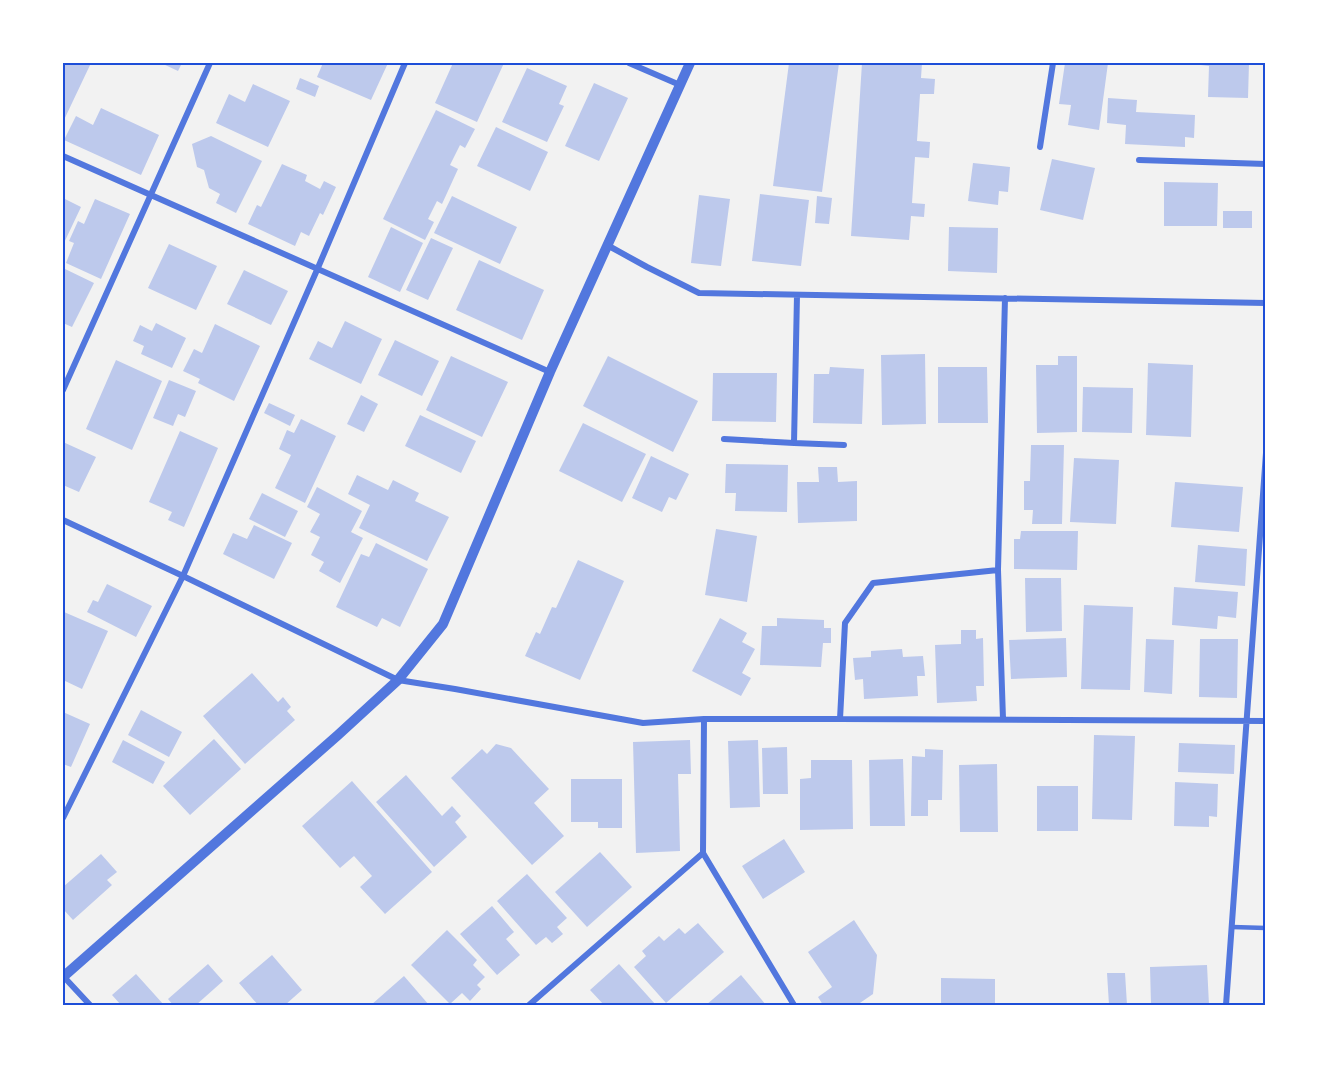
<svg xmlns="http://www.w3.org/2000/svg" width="1329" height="1068" font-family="'Work Sans',sans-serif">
<rect width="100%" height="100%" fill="#f2f2f2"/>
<path fill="#bdc9ec" d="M63,63H91L63,122Z
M161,63H182L178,71Z
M323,63H388L371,100L317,77Z
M453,63H504L477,122L435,103Z
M789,63H839L822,192L773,186Z
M862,63H922L921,78L935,79L934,94H920L917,141L930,142L929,158L915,157L912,203L925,204L924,217L911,216L909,240L851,236Z
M1065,63H1108L1099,130L1068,125L1071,105L1059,104Z
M1201,63H1249L1248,98L1208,97L1209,66L1201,65Z
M527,68L567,86L559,104L564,106L547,142L502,122Z
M300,78L319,86L315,97L296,89Z
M594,83L628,98L599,161L565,146Z
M253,84L290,101L268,147L216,123L229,94L245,102Z
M1108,98L1137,100L1136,112L1195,115L1194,138L1185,137V147L1125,144L1126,125L1107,123Z
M101,108L159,135L141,175L64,140L76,116L93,125Z
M436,110L475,129L465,148L460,145L450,165L458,169L442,204L437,201L428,219L434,222L425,240L383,219Z
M496,127L548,152L530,191L477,166Z
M211,136L262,161L236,213L216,203L220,194L209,188L204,170L197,167L192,144Z
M1052,159L1095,168L1083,220L1040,210Z
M973,163L1010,167L1008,192L999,191L998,205L968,201Z
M282,164L307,175L305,181L320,189L324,181L336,187L323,215L320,213L309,236L301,232L295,246L248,224L257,205L261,207Z
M1164,182L1218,183L1217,226H1164Z
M760,194L809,200L801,266L752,261Z
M699,195L730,199L721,266L691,263Z
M452,196L517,227L500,264L434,233Z
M817,196L832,198L829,224L815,223Z
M63,198L81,207L63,245Z
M95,199L130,214L101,279L66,263L74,243L69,241L78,221L84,224Z
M1223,211H1252V228H1223Z
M391,227L423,243L400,292L368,277Z
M949,227L998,228L997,273L948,271Z
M431,238L453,248L428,300L406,290Z
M169,244L217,266L196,310L148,288Z
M479,260L544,290L522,340L456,310Z
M63,268L94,283L72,327L63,323Z
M244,270L288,291L271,325L227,304Z
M345,321L382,339L361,384L309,359L318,341L332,348Z
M156,323L186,338L172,368L141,354L144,346L133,341L140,325L152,331Z
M215,324L260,346L234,401L198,383L200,379L183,371L194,349L202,353Z
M395,340L439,361L422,396L378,375Z
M925,354L926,424L882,425L881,355Z
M451,356L508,382L482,437L426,410Z
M608,356L698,401L673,452L583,406Z
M1058,356H1077V432L1037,433L1036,365H1058Z
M116,360L162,381L132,450L86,429Z
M1148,363L1193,365L1191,437L1146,435Z
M830,367L864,369L862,424L813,423L814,374H829Z
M938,367H987L988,423H938Z
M713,373H777L776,422L712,421Z
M169,380L196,391L185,417L178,414L173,426L153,418Z
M1083,387L1133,388L1132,433L1082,432Z
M361,395L378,404L364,432L347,424Z
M269,403L295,415L290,426L264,413Z
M420,415L476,441L461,473L405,446Z
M301,419L336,436L305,503L275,488L291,455L279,449L287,430L294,433Z
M583,423L646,454L622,502L559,471Z
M180,431L218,448L184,527L168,520L172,512L149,502Z
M63,442L96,457L79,492L63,485Z
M1031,445H1064L1062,524H1032L1033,510H1024V481H1030Z
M651,456L689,474L676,500L669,497L662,512L632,498Z
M1074,458L1119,460L1116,524L1070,522Z
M726,464L788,465L787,512L735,511L736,493H725Z
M818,467H837L838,482L857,481V521L798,523L797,482H819Z
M357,475L388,490L393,480L419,493L415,501L449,517L427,561L359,528L370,505L348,494Z
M1175,482L1243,487L1239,532L1171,527Z
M317,487L362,511L351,532L363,538L340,583L319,571L324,562L311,555L320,537L310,532L320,514L307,507Z
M262,493L298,511L285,537L249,519Z
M254,525L292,543L274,579L223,554L233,533L247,539Z
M716,529L757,536L747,602L705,595Z
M1021,531H1078L1077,570L1014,569V539H1020Z
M376,543L428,569L400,627L382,618L377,627L336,607L361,554L369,557Z
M1198,545L1247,549L1245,586L1195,582Z
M578,560L624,581L580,680L525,656L536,632L540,634L552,607L556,608Z
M1025,578H1061L1062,631L1026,632Z
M107,584L152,606L136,637L87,612L93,600L98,602Z
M1174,587L1238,592L1236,618L1218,616L1217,629L1172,625Z
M1084,605L1133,607L1130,690L1081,689Z
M64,612L108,631L82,689L63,680V614Z
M720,618L747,633L742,642L755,649L742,673L751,678L741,696L692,671Z
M777,618L824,620V628H831V643H823L821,667L760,665L762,626H777Z
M961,630H976V639L983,638L984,686H976L977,701L937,703L935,645L961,644Z
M1066,638L1067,677L1011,679L1009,640Z
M1146,639L1174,640L1172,694L1144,692Z
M1200,639H1238L1237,698L1199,697Z
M902,649L903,657L923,656L925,676H917L918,696L864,699L863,679L855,680L853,658L871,657V651Z
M252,673L278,702L283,697L291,707L287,711L295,720L245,764L203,716Z
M141,710L182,732L169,757L128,735Z
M63,712L90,724L71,767L63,764Z
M1094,735L1135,736L1132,820L1092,819Z
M214,739L241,769L190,815L163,786Z
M123,740L165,762L153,784L112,762Z
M690,740L691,774H678L680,851L636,853L633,742Z
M758,740L760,807L730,808L728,741Z
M1179,743L1235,745L1234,774L1178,772Z
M496,744L511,748L549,789L534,803L564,836L532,865L451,778L482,749L487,754Z
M787,747L788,794H763L762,748Z
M925,749L943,750L942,800H928V816H911L912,756L925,757Z
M903,759L905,826H870L869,760Z
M811,760H852L853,829L800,830V779L811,778Z
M997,764L998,832H960L959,765Z
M406,775L442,816L452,806L461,816L455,822L467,837L434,867L376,802Z
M571,779H622V828H598V822H571Z
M352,781L432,872L385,914L360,887L372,876L354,856L340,868L302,826Z
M1175,782L1218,784L1217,817L1209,816V827L1174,826Z
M1037,786H1078V831H1037Z
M784,839L805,872L763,899L742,866Z
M600,852L632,887L587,927L555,892Z
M101,854L117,872L107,880L112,885L73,920L63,909V887Z
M527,874L567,918L557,927L563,934L552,943L546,937L536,945L497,901Z
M492,906L514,932L506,939L520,955L497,975L460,934Z
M854,920L877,955L873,994L857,1005H823L818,997L832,987L808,952Z
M698,923L724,952L666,1003L634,967L646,956L642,951L659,936L664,941L679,928L685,934Z
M447,930L477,960L473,965L485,977L477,985L481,989L470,1001L462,993L450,1004L411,965Z
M272,955L302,990L285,1005H258L239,983Z
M208,964L223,981L196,1005H173L168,999Z
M619,964L656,1005H604L590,990Z
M1207,965L1209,1005H1151L1150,967Z
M1107,973H1125L1127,1005H1109Z
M136,974L164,1005H121L112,995Z
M741,975L766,1005H706Z
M404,976L429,1005H371Z
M941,978L995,979V1005H941Z"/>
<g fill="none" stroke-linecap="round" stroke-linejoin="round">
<path stroke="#5277de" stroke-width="4.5" d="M1232,927L1266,928"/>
<path stroke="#5277de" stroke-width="6" d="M629,63L680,85
M1040,147L1053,63
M63,156L550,372
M1139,160L1266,164
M607,245L647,267L699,293L1266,303
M63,390L210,63
M724,439L794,443L797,295
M794,443L844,445
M63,520L183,576L398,680L455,689L643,723L704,719H840L1266,721
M704,719L703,853L794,1005
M840,719L845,623L873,583L998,570
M1003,719L998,570L1005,298
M63,818L183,576L317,270L405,63
M64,977L90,1005
M529,1005L703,853
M1226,1005L1266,453"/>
<path stroke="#5277de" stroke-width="10" d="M63,977L338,735L398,680L443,624L550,372L690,63"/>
</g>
<rect width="1329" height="1068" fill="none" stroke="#ffffff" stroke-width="129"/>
<rect x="64" y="64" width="1200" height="940" fill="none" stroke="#1d4ed8" stroke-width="2"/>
</svg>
